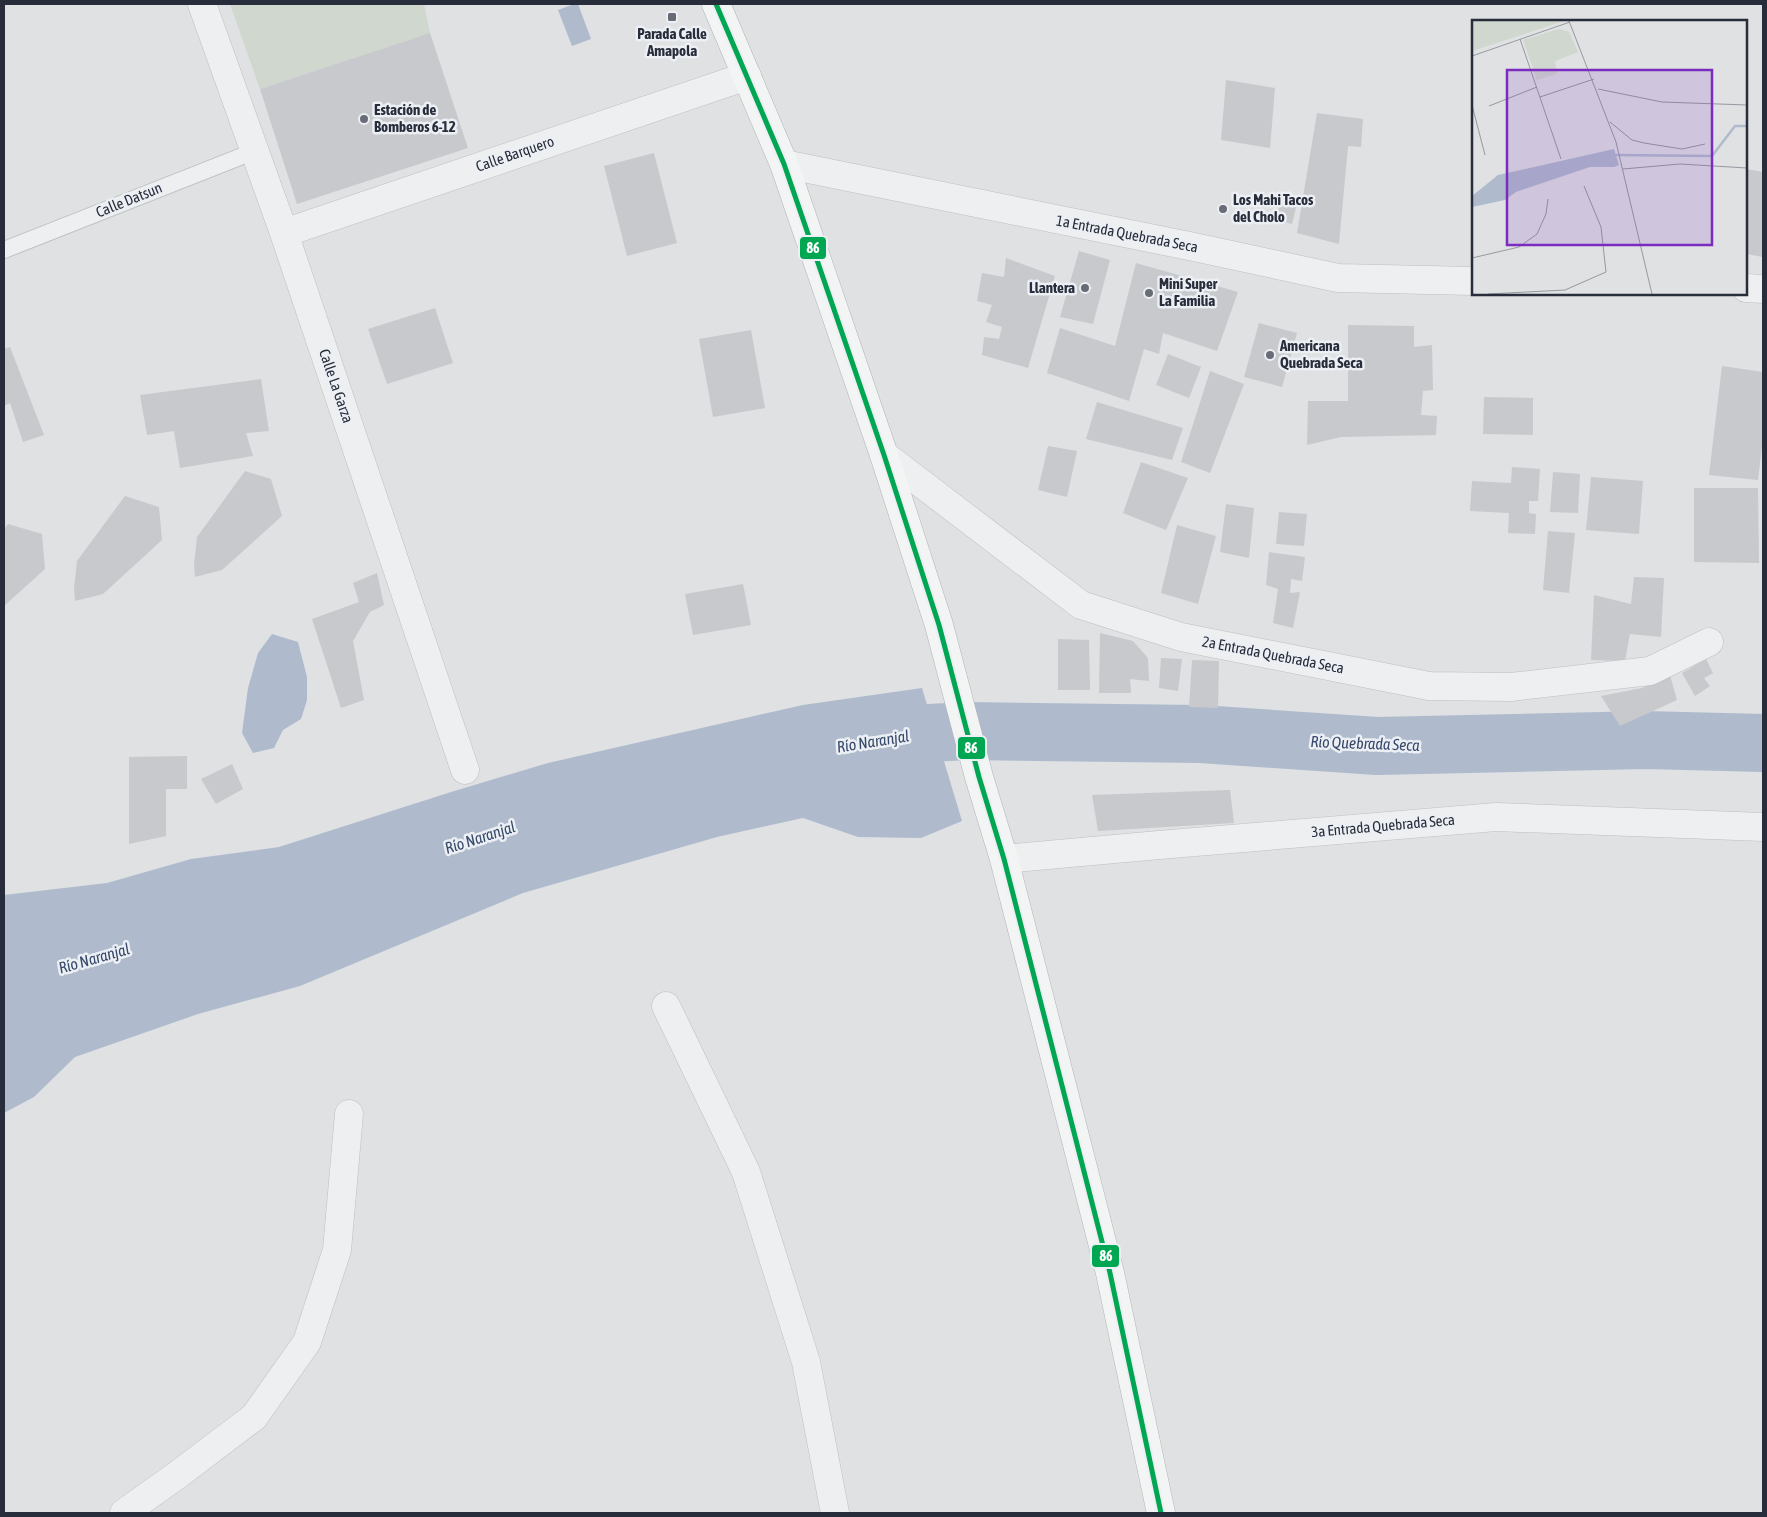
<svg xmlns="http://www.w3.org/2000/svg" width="1767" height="1517" font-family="'Asap Condensed',sans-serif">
<rect width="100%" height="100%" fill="#dfe1e3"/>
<path fill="#cfd7cf" d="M230,4H424L430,33L260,89Z"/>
<path fill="#afbbcd" d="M574,4H578L591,39L572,46L558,10Z
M272,634L298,642L307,677V700L301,719L283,730L274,748L253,753L242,733L248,688L258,653Z
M922,688L962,821L921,838L858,837L803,818L717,837L523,893L300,986L198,1014L75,1057L34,1097L4,1113V895L107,883L191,859L279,847L451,792L548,763L803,705Z"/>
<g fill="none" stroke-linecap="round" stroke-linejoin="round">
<path stroke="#afbbcd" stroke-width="58" d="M857,743L912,734L966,731L1201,734L1377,746L1645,740L1763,743"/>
</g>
<path fill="#c7c9cc" d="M430,33L468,148L297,204L260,89Z
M1226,80L1275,88L1270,148L1221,140Z
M1317,113L1363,119L1361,147L1348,146L1339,244L1297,233Z
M654,153L677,243L627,256L604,166Z
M1746,169L1763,172V257L1746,254Z
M1281,199L1297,203L1292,224L1276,220Z
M1079,251L1110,260L1093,324L1060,317Z
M1006,258L1055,276L1028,368L982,355L984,337L999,339L1002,327L986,322L992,305L977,301L982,273L1004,277Z
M1136,263L1238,292L1217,351L1163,333L1159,354L1144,349L1129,401L1047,373L1060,328L1115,346Z
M435,308L453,363L387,384L368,329Z
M1259,323L1297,333L1282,387L1244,377Z
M1348,325L1414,326V347L1432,345L1433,390L1423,391L1421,415L1437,416L1436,435L1341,437L1307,445L1308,401H1348Z
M751,330L765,408L713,417L699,339Z
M10,347L44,435L23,442L10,403L4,406V349Z
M1168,354L1201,367L1189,398L1156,385Z
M1722,366L1763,372V438L1758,480L1709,475Z
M1210,371L1244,384L1210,473L1181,462Z
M261,379L269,431L246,433L253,456L180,468L174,431L147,435L140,395Z
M1484,397L1533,398V435L1483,434Z
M1097,402L1183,428L1172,460L1086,439Z
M1048,446L1077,451L1067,497L1038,490Z
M1141,462L1188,478L1166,530L1123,513Z
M1512,467L1540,469L1538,501H1529V513L1536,514L1535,534L1508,533L1509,513L1470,511L1472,481L1511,483Z
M245,471L271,479L282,516L222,570L195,577L194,564L197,537Z
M1553,472L1580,474L1578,513L1550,512Z
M1591,477L1643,481L1639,534L1586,530Z
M1694,488H1758L1759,563L1694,562Z
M125,496L159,507L162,540L103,594L75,601L74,588L77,561Z
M1226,504L1254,508L1249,558L1220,552Z
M1279,512L1307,514L1304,546L1276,544Z
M8,524L42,534L45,569L4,606V529Z
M1177,525L1216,536L1198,604L1161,593Z
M1548,531L1575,533L1569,593L1543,590Z
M1269,552L1305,557L1302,581L1291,579L1290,593L1300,592L1293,628L1273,623L1278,589L1266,585Z
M377,573L384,605L370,612L353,641L364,700L341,708L312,619L359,602L353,583Z
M1634,577L1664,578L1661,637L1630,634L1625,661L1591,660L1594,595L1631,604Z
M743,584L751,625L693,635L685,594Z
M1100,633L1133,641L1148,658L1149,681L1130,679L1131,693H1099Z
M1058,639L1089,640L1090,690H1058Z
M1161,658L1182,659L1178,691L1159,688Z
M1706,659L1713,673L1704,678L1710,686L1695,696L1682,673Z
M1192,660L1219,661L1218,708L1189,707Z
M1670,675L1677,700L1620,726L1601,696L1642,688Z
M187,756V789H166V836L129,844V757Z
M232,764L243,789L216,804L201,779Z
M1230,790L1234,823L1098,831L1092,795Z"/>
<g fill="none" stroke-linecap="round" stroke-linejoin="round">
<defs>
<path id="service" d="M4,250L255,151"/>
<path id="minor" d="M202,4L284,233L465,770
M784,164L1194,247L1338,278L1473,281
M284,233L747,76
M1746,288L1763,289
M884,455L1081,605L1181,637L1429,686L1511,687L1650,671L1709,642
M1004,859L1159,845L1496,817L1763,827
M666,1006L746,1172L806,1362L835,1513
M124,1513L176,1476L254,1417L307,1342L337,1250L349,1114"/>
<path id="trunk" d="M716,4L784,164L884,455L939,625L979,777L1004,859L1110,1273L1161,1513"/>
</defs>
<use href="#service" stroke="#bdbfc1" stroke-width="18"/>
<use href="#minor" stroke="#bdbfc1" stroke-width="29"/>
<use href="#trunk" stroke="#b2b4b8" stroke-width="29"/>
<use href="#service" stroke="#eeeff0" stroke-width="16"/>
<use href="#minor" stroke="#eeeff0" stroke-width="28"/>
<use href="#trunk" stroke="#f3f4f4" stroke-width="28"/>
<defs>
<path id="bus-1" d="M716,4L784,164L884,455L939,625L979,777L1004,859L1110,1273L1161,1513"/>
</defs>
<use href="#bus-1" stroke="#eceff3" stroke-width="9"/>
<use href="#bus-1" stroke="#00a651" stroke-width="5"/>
</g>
<g fill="#686c76" stroke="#eceff3" stroke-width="2">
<rect x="667" y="12" width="10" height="10" rx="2.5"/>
<circle cx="364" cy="119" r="5"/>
<circle cx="1223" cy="209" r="5"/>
<circle cx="1085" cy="288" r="5"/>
<circle cx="1149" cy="293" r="5"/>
<circle cx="1270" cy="355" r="5"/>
</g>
<g text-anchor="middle" stroke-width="5" stroke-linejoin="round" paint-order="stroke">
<g font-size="15" font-weight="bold" fill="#282d3b" stroke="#eceff3" text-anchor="start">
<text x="672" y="39" text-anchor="middle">Parada Calle<tspan x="672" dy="17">Amapola</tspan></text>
<text x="374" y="115">Estación de<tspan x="374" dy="17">Bomberos 6-12</tspan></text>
<text x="1233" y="205">Los Mahi Tacos<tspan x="1233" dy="17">del Cholo</tspan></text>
<text x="1159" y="289">Mini Super<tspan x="1159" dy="17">La Familia</tspan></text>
<text x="1075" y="293" text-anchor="end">Llantera</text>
<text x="1280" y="351">Americana<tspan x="1280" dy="17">Quebrada Seca</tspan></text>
</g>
<g font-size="15" fill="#282d3b" stroke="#eceff3">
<text transform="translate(515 154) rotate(-19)" y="5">Calle Barquero</text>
<text transform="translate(129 200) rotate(-22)" y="5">Calle Datsun</text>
<text transform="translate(1127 234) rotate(11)" y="5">1a Entrada Quebrada Seca</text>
<text transform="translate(336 386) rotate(71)" y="5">Calle La Garza</text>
<text transform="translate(1273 655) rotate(11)" y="5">2a Entrada Quebrada Seca</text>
<text transform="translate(1383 826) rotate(-5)" y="5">3a Entrada Quebrada Seca</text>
</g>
<g font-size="16" font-style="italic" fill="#36496b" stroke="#eceff3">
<text transform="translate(873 741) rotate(-9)" y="6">Río Naranjal</text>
<text transform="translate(1365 743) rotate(2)" y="6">Río Quebrada Seca</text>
<text transform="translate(480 837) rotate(-18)" y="6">Río Naranjal</text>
<text transform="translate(94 958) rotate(-16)" y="6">Río Naranjal</text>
</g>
</g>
<g transform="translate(1472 20)">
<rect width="275" height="275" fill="#dfe1e3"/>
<path d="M0,1H92L0,31ZM87,9L97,12L106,32L83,41L85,54L65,60L51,20Z" fill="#cfd7cf"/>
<path d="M142,129L147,145L142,147H118L44,172L33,180L0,187V176L26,155Z" fill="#afbbcd"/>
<path fill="none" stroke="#afbbcd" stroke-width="2.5" d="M143,135L240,136L263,106H275"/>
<path fill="none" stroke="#9699a0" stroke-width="1" d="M97,1L144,122L180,274M48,19L89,139M0,36L98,2M126,69L190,82L275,85M68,77L122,59M0,85L13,135M17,86L65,67M138,102L160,120L172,123L210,129L233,124M151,149L208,144L275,148M0,238L47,227L65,214L74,194L76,179M16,274L93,270L134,252L129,207L112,166"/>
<path fill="#7b2cbf" fill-opacity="0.15" stroke="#7b2cbf" stroke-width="2.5" d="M35,50H240V225H35Z"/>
<rect width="275" height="275" fill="none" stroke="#282d3b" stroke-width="2.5"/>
</g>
<g stroke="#eceff3" stroke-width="2">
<rect x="799" y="236" width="28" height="24" rx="5" fill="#00a651"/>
<rect x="957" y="736" width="29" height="24" rx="5" fill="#00a651"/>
<rect x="1091" y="1244" width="29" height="24" rx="5" fill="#00a651"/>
</g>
<g font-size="14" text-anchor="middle" font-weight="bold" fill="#fff">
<text x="813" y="253">86</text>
<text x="971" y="753">86</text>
<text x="1106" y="1261">86</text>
</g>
<rect width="1767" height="1517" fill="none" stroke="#282d3b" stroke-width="10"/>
</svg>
